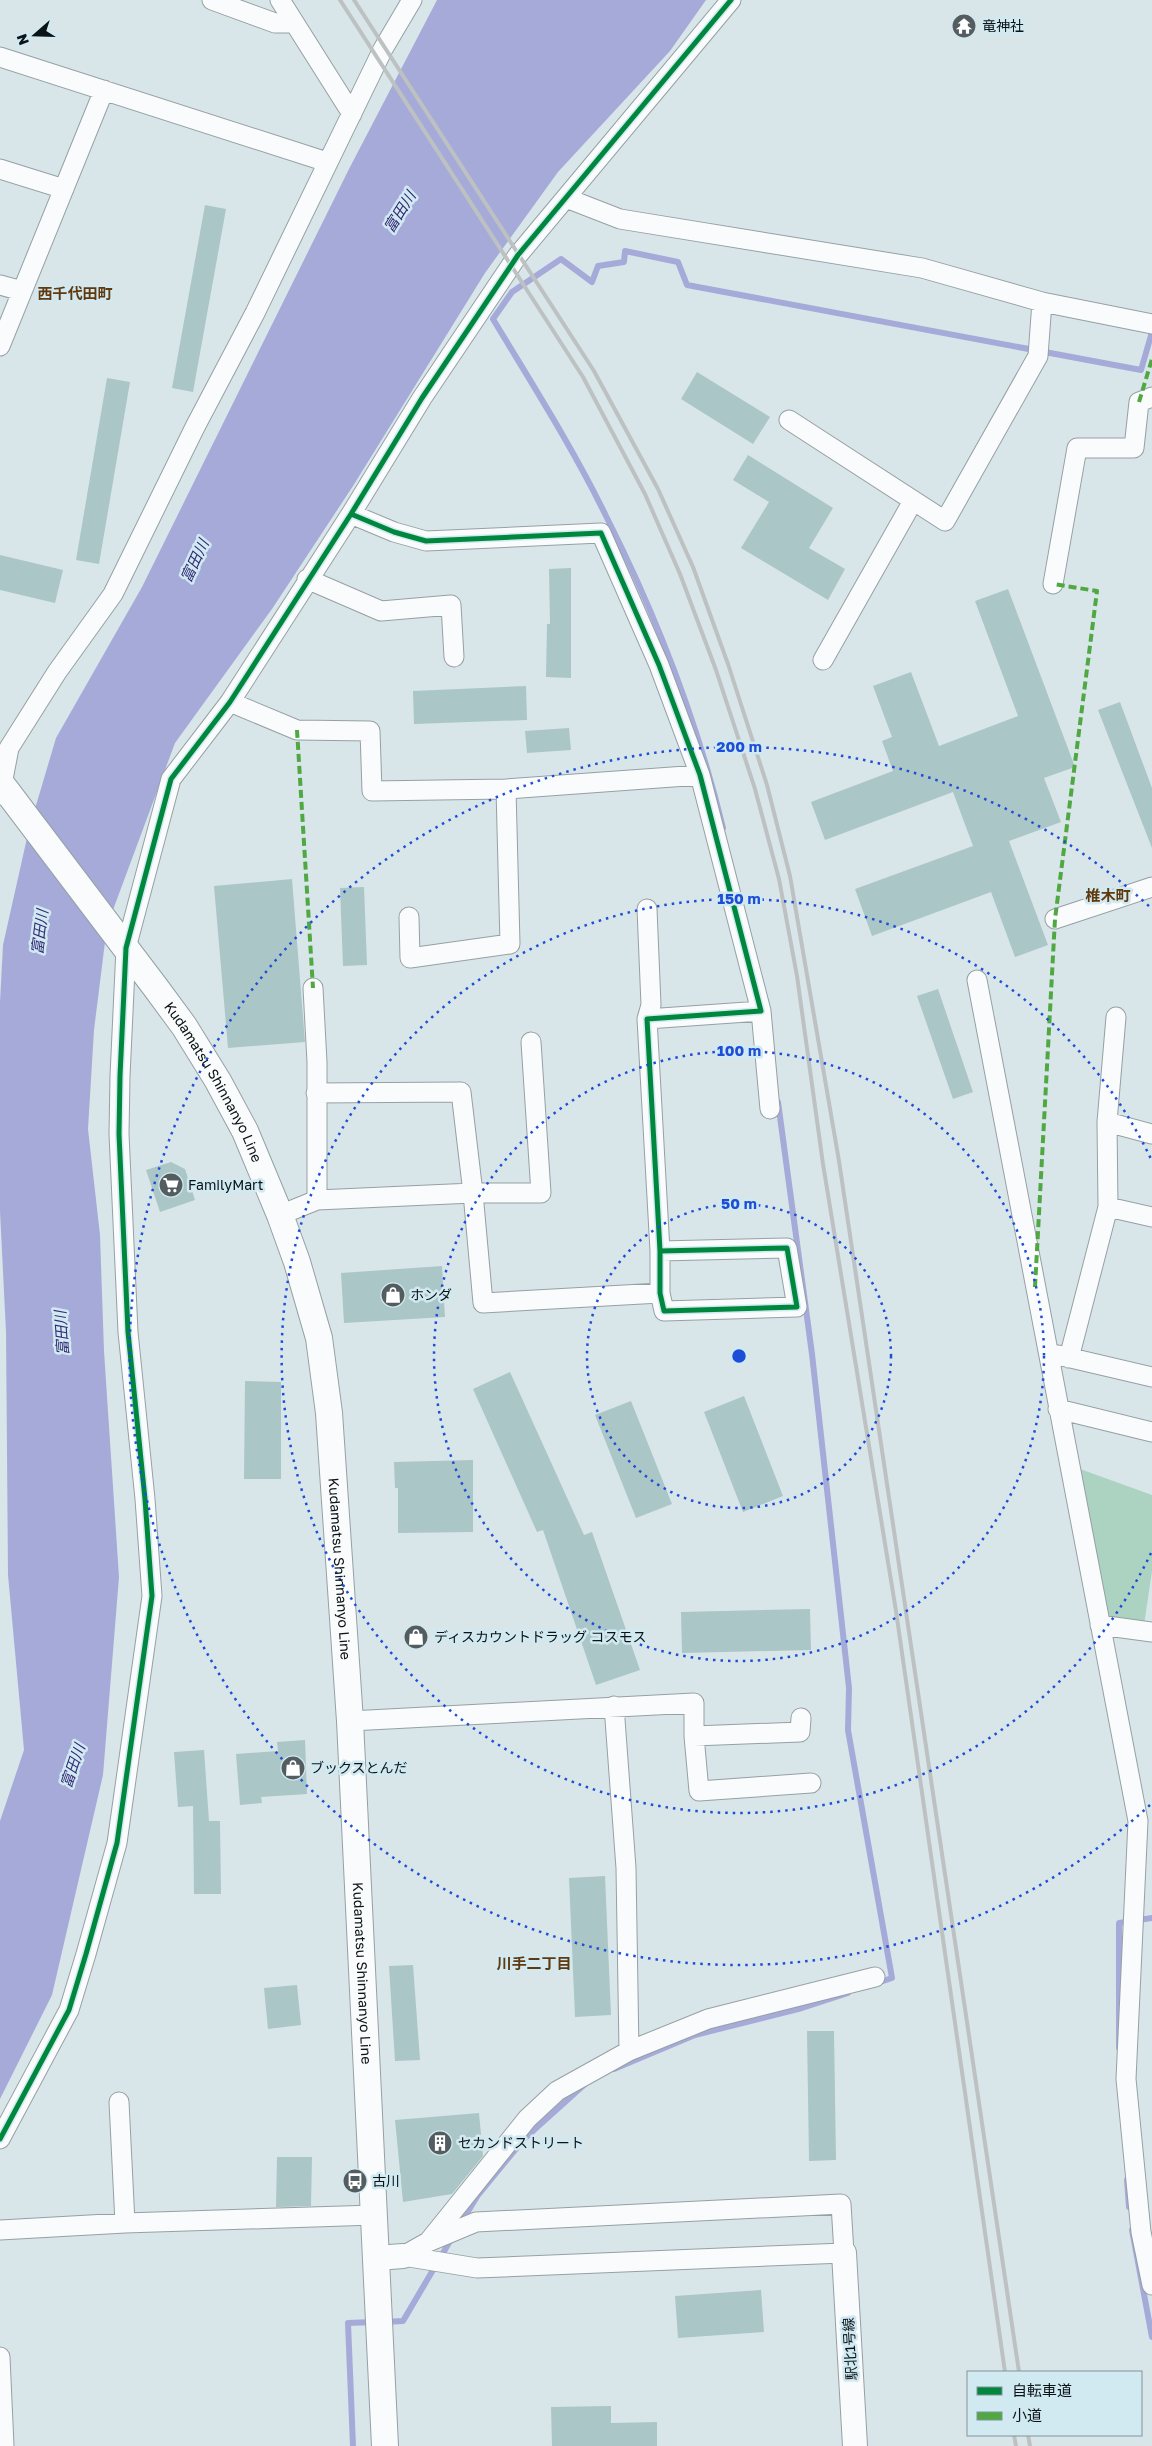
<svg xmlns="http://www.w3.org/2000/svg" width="1152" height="2446" font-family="'Golos Text','Noto Sans JP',sans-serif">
<rect width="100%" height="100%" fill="#d8e6ea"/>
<path fill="#acd3c1" d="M1080,1469L1152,1495V1571L1144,1625L1105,1619Z"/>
<path fill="#a6aad9" d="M437,0H706L670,51L558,172L485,273L353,486L272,609L175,743L107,926L94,1030L88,1129L100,1235L104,1351L119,1577L103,1775L52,1995L0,2099V1821L24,1750L8,1575L6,1332L0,1211V1002L3,945L29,829L56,738L142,587L349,169Z"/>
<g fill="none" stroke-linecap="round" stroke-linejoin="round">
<path stroke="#a6aad9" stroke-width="6" d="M723,828C697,720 656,615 606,516C573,448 532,384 493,319L512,292L561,259L592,282L598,266L624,262L625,251L678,262L687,285L1141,370L1152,332
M778,1102L812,1354L849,1688L848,1730L892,1978L877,1983
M1119,2048V1923L1152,1918
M614,2069L695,2035L802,2008L848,1993
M1127,2180L1129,2207
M461,2223L478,2195L524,2139L585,2084
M1132,2230L1152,2337
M384,2322L403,2321L453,2236
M353,2446L348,2323L374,2322"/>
</g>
<path fill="#abc6c6" d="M205,205L226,209L193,392L172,388Z
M697,372L770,417L753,444L681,399Z
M107,378L130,382L99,564L76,560Z
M748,455L833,508L809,548L845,569L828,600L741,548L769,502L733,480Z
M0,555L63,570L55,603L0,590Z
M571,568V678L546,677L547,624H550L549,569Z
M1008,589L1075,767L1044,778L1061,822L1009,841L1048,945L1015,957L991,892L872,936L855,889L973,846L953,792L825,840L811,802L893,771L882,741L892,737L873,686L911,672L939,746L1018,716L975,601Z
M526,686L527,720L414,724L413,691Z
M1120,702L1152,788V848L1098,710Z
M569,728L571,750L527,753L525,731Z
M292,879L305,1042L228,1048L214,886Z
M364,887L367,965L343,966L340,888Z
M938,989L973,1092L953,1099L917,996Z
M171,1162L185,1169L195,1200L160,1212L146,1170Z
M442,1266L445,1317L344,1323L341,1273Z
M510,1372L584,1535L592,1532L640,1670L596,1685L543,1530L537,1532L473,1389Z
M245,1381L281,1382V1479H244Z
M744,1396L783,1496L743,1512L704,1412Z
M631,1401L672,1504L636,1518L595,1415Z
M473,1460V1532L398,1533V1488H395L394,1462Z
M810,1609L811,1650L682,1653L681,1612Z
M305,1740L307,1794L261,1797L262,1803L240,1805L236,1754L278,1751L277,1742Z
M204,1750L209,1821H220L221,1894H194L193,1806L178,1807L174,1752Z
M605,1876L611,2015L575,2017L569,1878Z
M413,1965L420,2060L395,2061L389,1966Z
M297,1985L301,2025L268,2029L264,1988Z
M807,2031H834L836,2160L809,2161Z
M479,2113L483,2156L452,2194L403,2202L395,2120Z
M277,2157H312L311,2206L276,2207Z
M761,2290L764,2332L678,2338L675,2296Z
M611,2406V2423L657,2422V2446H552L551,2407Z"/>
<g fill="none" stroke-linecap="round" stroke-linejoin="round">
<defs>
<path id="minor" d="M212,0L275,23H293
M280,0L352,114
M0,57L327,162
M0,169L64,189
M566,198L620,219L922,268L1042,302L1152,324
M0,285L22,291
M0,346L104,90
M789,420L945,521L1038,356L1042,302
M351,514L394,532L426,541L601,533L659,665L700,775L761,1011L647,1019L660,1251V1293L664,1311L797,1307L787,1248L660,1251
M307,579L381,611L451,605L454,657
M1053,584L1077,448H1134L1139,402L1152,397
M823,660L913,501
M230,702L297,730L370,731L372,791L506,789L700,775
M0,795L9,748L57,672L113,594L195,427L255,313L383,49L412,0
M647,909L651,1005L647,1019
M409,917L410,958L510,944L506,789
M1055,919L1152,887
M977,980L1138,1821L1126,2079L1141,2232L1152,2285
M313,988L317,1062V1200
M761,1011L770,1109
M316,1093L461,1092L473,1193H541L531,1042
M1107,1122L1152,1134
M1108,1207L1107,1122L1116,1017
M280,1215L317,1200L473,1193L483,1303L660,1293
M1058,1355L1152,1377
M1069,1358L1108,1207L1152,1217
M1058,1409L1152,1432
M1100,1625L1152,1632
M614,1706L626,1868L629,2051
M350,1721L694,1703V1736L699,1791L811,1783
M694,1736L800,1732L801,1718
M119,2102L125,2223
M0,2139L69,2010L86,1954L117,1843L152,1596L145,1499L128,1332L119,1134L120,1076L126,948L171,779L230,702L351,514L422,398L518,255L731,0
M841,2204L844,2253L477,2268L403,2256L428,2242L476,2222Z
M0,2230L125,2223L375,2215
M429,2241L527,2119L557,2091L629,2051L708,2019L875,1977
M0,2357L4,2446"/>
<path id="tertiary" d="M844,2253L855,2446
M377,2258L403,2256"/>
<g id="secondary">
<path id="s1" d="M0,782L156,988L184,1026L218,1081L245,1131L280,1215L297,1262L319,1338L329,1413L350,1721L385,2446"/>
</g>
</defs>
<use href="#minor" stroke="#96a0a4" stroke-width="21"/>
<use href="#tertiary" stroke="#96a0a4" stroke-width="26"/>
<use href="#secondary" stroke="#96a0a4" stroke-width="28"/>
<use href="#minor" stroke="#f9fbfc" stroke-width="19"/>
<use href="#tertiary" stroke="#f9fbfc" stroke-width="24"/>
<use href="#secondary" stroke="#f9fbfc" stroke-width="26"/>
<path stroke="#bdc1c2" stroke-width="4" d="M340,0L583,377L645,494L680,574L716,670L755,789L779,879L797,976L823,1164L896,1611L1005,2372
M354,0L594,371L658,489L693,567L728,664L767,785L790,876L839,1161L1019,2372
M1014,2435L1016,2446
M1028,2435L1030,2446"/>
<path stroke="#50a842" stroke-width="4" stroke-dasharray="8 4" stroke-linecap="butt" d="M1139,402L1152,359
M297,730L313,988
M1035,1287L1055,919L1097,591L1053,584"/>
<defs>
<path id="cycleway" d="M351,514L394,532L426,541L601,533L659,665L700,775L761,1011L647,1019L660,1251V1293L664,1311L797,1307L787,1248L660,1251
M0,2139L69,2010L86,1954L117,1843L152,1596L145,1499L128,1332L119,1134L120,1076L126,948L171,779L230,702L351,514L422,398L518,255L731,0"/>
</defs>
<use href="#cycleway" stroke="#d1e9f1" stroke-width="8"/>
<use href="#cycleway" stroke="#00873e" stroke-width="5"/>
</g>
<g fill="none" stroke="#1d4ed8" stroke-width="2.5" stroke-dasharray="2.5 5">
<circle cx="739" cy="1356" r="152"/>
<circle cx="739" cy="1356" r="305"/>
<path d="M1151 1553A457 457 0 1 1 1151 1159"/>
<path d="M1150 1805A609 609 0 1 1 1150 907"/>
</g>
<defs>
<symbol id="temple-disc" viewBox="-11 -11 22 22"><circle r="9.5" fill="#535d60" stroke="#d1e9f1"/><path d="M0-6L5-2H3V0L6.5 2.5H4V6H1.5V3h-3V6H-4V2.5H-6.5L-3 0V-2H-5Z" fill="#fff"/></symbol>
<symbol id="supermarket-disc" viewBox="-11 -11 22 22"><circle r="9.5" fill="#535d60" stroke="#d1e9f1"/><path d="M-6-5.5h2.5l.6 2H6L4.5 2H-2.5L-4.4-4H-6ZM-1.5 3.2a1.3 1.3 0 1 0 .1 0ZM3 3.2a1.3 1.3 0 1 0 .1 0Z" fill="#fff"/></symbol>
<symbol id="shop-disc" viewBox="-11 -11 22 22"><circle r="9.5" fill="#535d60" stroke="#d1e9f1"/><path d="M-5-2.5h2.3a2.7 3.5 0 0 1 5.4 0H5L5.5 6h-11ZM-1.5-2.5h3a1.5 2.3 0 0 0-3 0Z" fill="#fff"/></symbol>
<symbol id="building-disc" viewBox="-11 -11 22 22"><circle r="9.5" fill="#535d60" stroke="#d1e9f1"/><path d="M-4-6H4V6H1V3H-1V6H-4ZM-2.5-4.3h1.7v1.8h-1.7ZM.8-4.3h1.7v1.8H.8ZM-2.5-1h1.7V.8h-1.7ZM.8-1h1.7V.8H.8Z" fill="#fff"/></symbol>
<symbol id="bus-disc" viewBox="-11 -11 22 22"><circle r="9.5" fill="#535d60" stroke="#d1e9f1"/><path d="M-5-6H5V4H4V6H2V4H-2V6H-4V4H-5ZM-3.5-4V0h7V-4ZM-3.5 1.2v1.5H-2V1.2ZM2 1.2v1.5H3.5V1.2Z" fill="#fff"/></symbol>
</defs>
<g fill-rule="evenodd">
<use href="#temple-disc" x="950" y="12" width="28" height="28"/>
<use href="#supermarket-disc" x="157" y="1171" width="28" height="28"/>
<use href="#shop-disc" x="379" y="1281" width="28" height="28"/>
<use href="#shop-disc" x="402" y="1623" width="28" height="28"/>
<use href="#shop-disc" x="279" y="1754" width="28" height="28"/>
<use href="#building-disc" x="426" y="2129" width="28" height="28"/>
<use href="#bus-disc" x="341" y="2167" width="28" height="28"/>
</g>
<g text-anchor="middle" stroke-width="5" stroke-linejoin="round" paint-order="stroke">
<g font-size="14" fill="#0b1316" stroke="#d1e9f1" text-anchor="start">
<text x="982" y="31">竜神社</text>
<text x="188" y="1190">FamilyMart</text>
<text x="410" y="1300">ホンダ</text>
<text x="434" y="1642">ディスカウントドラッグ コスモス</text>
<text x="310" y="1773">ブックスとんだ</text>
<text x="458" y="2148">セカンドストリート</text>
<text x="372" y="2186">古川</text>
</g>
<g font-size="14" fill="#0b1316" stroke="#d1e9f1">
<text dy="5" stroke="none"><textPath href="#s1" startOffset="369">Kudamatsu Shinnanyo Line</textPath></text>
<text dy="5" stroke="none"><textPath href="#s1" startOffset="879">Kudamatsu Shinnanyo Line</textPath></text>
<text dy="5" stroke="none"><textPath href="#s1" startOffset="1284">Kudamatsu Shinnanyo Line</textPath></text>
<text transform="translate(850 2349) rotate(-93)" y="5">駅北1号線</text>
</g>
<g font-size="15" font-style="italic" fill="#342876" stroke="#d1e9f1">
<text transform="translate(400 212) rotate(-58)" y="5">富田川</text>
<text transform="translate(195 561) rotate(-65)" y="5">富田川</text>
<text transform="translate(40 932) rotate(-83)" y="5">富田川</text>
<text transform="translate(62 1333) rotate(-94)" y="5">富田川</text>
<text transform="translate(73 1766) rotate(-71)" y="5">富田川</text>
</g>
<g font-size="15" font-weight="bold" fill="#62390d" stroke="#d1e9f1">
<text x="75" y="299">西千代田町</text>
<text x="1108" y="901">椎木町</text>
<text x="534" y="1969">川手二丁目</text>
</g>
</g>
<circle cx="739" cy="1356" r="8" fill="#1d4ed8" stroke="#d1e9f1" stroke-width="2.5"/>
<g font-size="15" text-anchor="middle" font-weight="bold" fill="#1d4ed8" stroke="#d1e9f1" stroke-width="5" stroke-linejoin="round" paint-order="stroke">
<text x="739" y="752">200 m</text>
<text x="739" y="904">150 m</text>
<text x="739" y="1056">100 m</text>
<text x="739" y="1209">50 m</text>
</g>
<rect x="967" y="2371" width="175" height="65" fill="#d1e9f1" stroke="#829399"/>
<rect x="977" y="2387" width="25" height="8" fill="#00873e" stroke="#829399"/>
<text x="1012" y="2396" font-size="15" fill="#0b1316">自転車道</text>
<rect x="977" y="2412" width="25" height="8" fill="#50a842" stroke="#829399"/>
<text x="1012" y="2421" font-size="15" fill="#0b1316">小道</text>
<g transform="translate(35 35) rotate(250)" stroke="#d1e9f1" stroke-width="4" paint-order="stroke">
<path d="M0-4L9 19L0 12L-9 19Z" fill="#0b1316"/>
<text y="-8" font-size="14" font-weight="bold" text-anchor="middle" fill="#0b1316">N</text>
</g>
</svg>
